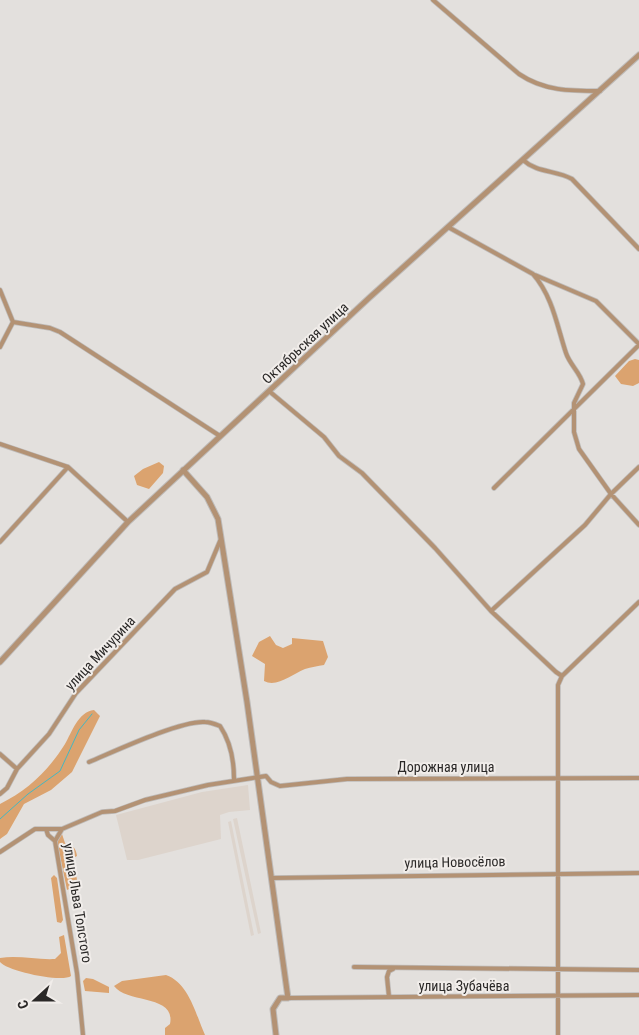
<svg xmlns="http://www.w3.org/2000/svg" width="639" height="1035" font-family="'Roboto Condensed',sans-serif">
<rect width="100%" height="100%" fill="#e3e0dd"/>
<path fill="#ddd4cc" d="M248,785L250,810L229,812L220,815L221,839L138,860H127L116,815L202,792Z
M237,818L261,933L258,934L233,819Z
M231,821L254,935L251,936L228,822Z"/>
<path fill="#dba36f" d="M635,359L639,360V383L633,386L621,384L615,376L629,361Z
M159,462L164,466L163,473L149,489L137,485L134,476L143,469Z
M270,636L276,645L283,648L292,644V638L323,641L328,657L324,665C318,666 311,667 305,669C292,674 277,688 264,681L265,664L252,656L259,642Z
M94,710L100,716L72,772L51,790L24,804L7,834L0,839V804C28,790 48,771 65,744C72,732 78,712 94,710Z
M62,834L65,843C73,845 76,848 77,856L69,860L71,872L76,875L78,884L67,890L57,841Z
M54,875L57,878L63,920L61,923L57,922L51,878Z
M64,935L71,976C62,983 7,971 0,962V958C18,955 37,960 55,959L61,953L59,937Z
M166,975C189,983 196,1015 205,1035H165V1028L170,1024C176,994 127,1004 114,986L122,981Z
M86,978L93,979L109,987V993L85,991L83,981Z"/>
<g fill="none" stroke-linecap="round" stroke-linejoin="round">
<path stroke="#45b7c1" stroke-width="1" d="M0,819L28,794L60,771L79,730L92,714"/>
<defs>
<path id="minor" d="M433,0L519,74C544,91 570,91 600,91
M523,160C537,173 556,170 572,179L639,249
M448,227L533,274C553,297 557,326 566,353C570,365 580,372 583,384L574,403V432L579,449L611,494L639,525
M535,275L596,301L639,344
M0,290L13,322L0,347
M13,322L50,328L60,332L220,436
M269,391L324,437L339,456L362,473L435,548L491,611L556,672L562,676
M0,444L68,467L128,522
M494,488L639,345
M0,542L68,467
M491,611L585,525L611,494L639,467
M0,754L17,769
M89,762C113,752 181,720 205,722C210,722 215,724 220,726C230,741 234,761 234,779
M0,794L7,788L17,769L49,734L76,693L175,589L207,572L220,541
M46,829L48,835L55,841
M0,852L35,829H62
M272,878L639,873
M354,967L639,970
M389,997L387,977L389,971L393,969
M288,998L639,995
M83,1035L77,973L55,841L62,829L102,812L115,811L145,800L208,785L266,776L271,782L280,786L347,779L639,778
M558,1035V685L562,676L639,602"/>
<path id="tertiary" d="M183,470L207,497L218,519L247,702L288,998H280L273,1009L276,1035
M0,662L128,522L369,298L639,55"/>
</defs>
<use href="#minor" stroke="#bebbb9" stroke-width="5.5"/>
<use href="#tertiary" stroke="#bebbb9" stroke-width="7"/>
<use href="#minor" stroke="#b39274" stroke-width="4"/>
<use href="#tertiary" stroke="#b39274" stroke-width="5"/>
</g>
<g text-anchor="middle" stroke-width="4" stroke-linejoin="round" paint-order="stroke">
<g font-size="14" fill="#2a2827" stroke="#f1edea">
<text transform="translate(305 343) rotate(-43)" y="5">Октябрьская улица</text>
<text transform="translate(100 653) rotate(-47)" y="5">улица Мичурина</text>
<text x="446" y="772">Дорожная улица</text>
<text transform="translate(455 862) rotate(-1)" y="5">улица Новосёлов</text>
<text transform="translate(78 903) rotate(81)" y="5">улица Льва Толстого</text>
<text x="464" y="991">улица Зубачёва</text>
</g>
</g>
<g transform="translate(35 1000) rotate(249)" stroke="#f1edea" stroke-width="4" paint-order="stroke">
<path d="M0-4L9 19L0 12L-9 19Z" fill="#2a2827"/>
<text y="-8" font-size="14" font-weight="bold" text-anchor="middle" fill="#2a2827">С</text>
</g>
</svg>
